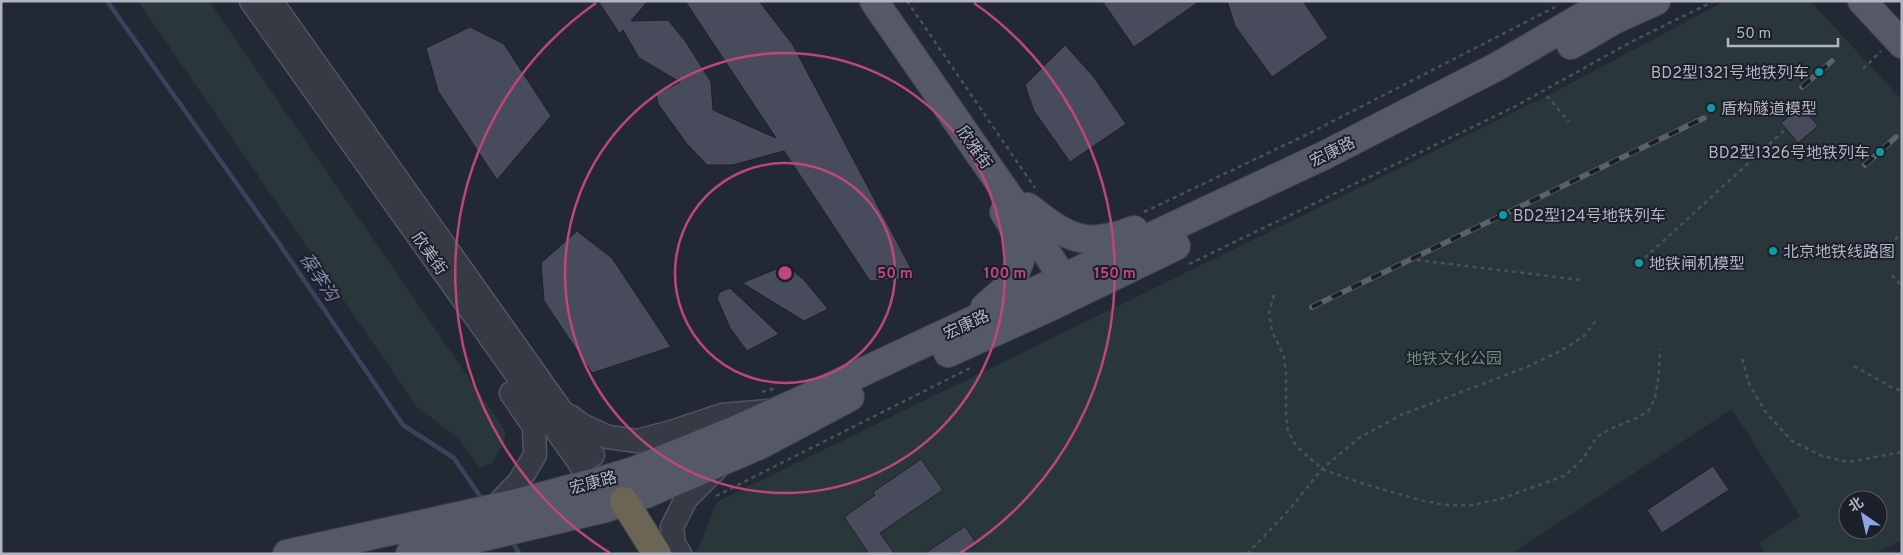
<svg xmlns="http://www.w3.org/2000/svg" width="1903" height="555" font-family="Overpass,'Noto Sans SC',sans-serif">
<rect width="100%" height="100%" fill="#232835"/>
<path fill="#29373a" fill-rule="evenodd" d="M138,1H209L506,432L503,445L492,463L480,468L458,438L417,407Z
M1725,1H1810L1902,100V540L1874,554H1766L1759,543L1800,516L1732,409L1511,554H696L717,502L1547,96ZM1848,500H1878V530H1848Z"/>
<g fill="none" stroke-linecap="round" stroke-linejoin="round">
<path stroke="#3a435c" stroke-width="4.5" d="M107,1L276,239L403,425L454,458L484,502
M510,539L520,554"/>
</g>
<path fill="#474b5b" stroke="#1d212c" d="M598,1H648L631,21L668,20L686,42L711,82L713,110L776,138L685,1H759L793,45L916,278L870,281L784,151L733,165H707L687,144L658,104L656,94L680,82L639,58L623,30L618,35V31Z
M1102,1H1200L1134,47Z
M1227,1H1303L1328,38L1272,77L1235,26Z
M470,27L504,44L551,116L497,180L438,91L426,48Z
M1065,45L1093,76L1126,124L1070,162L1034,111L1025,85Z
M1801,106L1818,126L1798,143L1781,123Z
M577,231L612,258L671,347L592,373L544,301L541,263Z
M786,265L803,279L828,309L804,321L742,283Z
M730,288L779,334L747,351L730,328L717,298L720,292Z
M921,459L943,490L880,533L895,554H869L844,517L875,495L873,492Z
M1713,466L1729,490L1662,533L1647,510Z
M965,526L977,544L963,554H924Z"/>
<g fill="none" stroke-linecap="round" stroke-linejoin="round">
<defs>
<path id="minor" d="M251,1L576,458L600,497
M271,1L593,455
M570,416L582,425L608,437L637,441L671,432L722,415L768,411
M495,507L519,482L535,455L534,427L511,393
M680,554L674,544L672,527L686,499L721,464"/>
<path id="major" d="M874,1L1021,214L1073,293
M1862,1L1902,44
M1571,45L1616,19L1656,1
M1028,207C1066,237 1085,250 1134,230
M985,307L1010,285L1020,261L1017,233L1004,212
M948,353L1052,306L1176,246
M287,554L513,504L607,479L634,471L733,431L820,392L1325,155L1498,66L1609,1
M410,554L606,508L648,493L760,445L850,397"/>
<path id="highway" d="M624,501L657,554"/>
</defs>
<use href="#minor" stroke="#515560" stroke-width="25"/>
<use href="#major" stroke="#3f434f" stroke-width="30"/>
<use href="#highway" stroke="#3e424d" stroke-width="30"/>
<path stroke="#465357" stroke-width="2.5" stroke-dasharray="4 4" stroke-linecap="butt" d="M907,1L1035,188
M1863,69L1881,51
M1547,96L1569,122
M1144,212L1308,134L1555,7
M1883,250L1902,233
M1417,260L1581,280
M1639,263L1786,129
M1189,264L1514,107L1631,42L1714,1
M1892,275L1902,286
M1274,295L1269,313L1272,331L1284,357L1286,373V416L1288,431L1296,446L1322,469L1364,484L1420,500L1445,505H1473L1500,499L1564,476L1582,460L1597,437L1610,429L1639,417L1649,410L1655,398L1659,373L1660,349
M1742,359L1750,386L1767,414L1792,441L1822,456L1848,462L1902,452
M1854,366L1893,388L1902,391
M762,392L776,388
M716,496L972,367
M1247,554L1289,510L1322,469L1359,438L1401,415L1527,367L1562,350L1584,336L1598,318"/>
<use href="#minor" stroke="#363a45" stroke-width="22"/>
<use href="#major" stroke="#545965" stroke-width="28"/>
<use href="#highway" stroke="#6a6554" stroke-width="28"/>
<defs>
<path id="rail" d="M1802,87L1832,61
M1865,165L1896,137
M1312,307L1704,118"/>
</defs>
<use href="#rail" stroke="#5b606e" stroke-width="5.5"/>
<use href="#rail" stroke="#1c1f2a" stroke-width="4" stroke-dasharray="11" stroke-linecap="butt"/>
</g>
<g fill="none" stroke="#bd477a" stroke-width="2.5">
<circle cx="785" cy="273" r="110"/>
<circle cx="785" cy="273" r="220"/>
<path d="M610 553A330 330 0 0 1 596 3M974 3A330 330 0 0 1 960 553"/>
</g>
<g fill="#0f9aa8" stroke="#1c1f2a" stroke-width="2">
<circle cx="1819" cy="72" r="5"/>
<circle cx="1711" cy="108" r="5"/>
<circle cx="1880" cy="152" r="5"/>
<circle cx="1503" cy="215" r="5"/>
<circle cx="1773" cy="251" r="5"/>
<circle cx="1639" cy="263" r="5"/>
</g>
<g text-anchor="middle" stroke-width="4" stroke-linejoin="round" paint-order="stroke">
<g font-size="16" fill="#b1b5c2" stroke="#1c1f2a" text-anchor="start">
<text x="1809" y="78" text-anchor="end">BD2型1321号地铁列车</text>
<text x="1721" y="114">盾构隧道模型</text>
<text x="1870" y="158" text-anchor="end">BD2型1326号地铁列车</text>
<text x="1513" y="221">BD2型124号地铁列车</text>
<text x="1783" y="257">北京地铁线路图</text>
<text x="1649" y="269">地铁闸机模型</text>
</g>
<g font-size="16" fill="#b1b5c2" stroke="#1c1f2a">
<text transform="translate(975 147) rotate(55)" y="6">欣雅街</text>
<text transform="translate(1332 151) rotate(-26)" y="6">宏康路</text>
<text transform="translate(430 253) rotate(55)" y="6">欣美街</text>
<text transform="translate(966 324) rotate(-25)" y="6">宏康路</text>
<text transform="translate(593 482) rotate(-15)" y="6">宏康路</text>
</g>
<g font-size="16" fill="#6b8f79" stroke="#1c1f2a">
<text x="1454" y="364">地铁文化公园</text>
</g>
<g font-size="18" font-style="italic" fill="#7c88a7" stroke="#1c1f2a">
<text transform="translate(319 277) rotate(56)" y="6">葆李沟</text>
</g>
</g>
<circle cx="785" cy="273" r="8" fill="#bd477a" stroke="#1c1f2a" stroke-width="2.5"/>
<g font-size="15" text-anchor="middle" font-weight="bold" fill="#bd477a" stroke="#1c1f2a" stroke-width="4" stroke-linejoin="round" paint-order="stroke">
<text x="895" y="278">50 m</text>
<text x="1005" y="278">100 m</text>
<text x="1115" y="278">150 m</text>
</g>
<rect width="1903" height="555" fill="none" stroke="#b1b5c2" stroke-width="5"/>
<g transform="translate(1863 515) rotate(326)"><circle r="24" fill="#1c1f2a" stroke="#585b67"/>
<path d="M0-4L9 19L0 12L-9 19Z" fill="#8fa3e9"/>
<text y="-8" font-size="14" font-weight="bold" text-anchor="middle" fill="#b1b5c2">北</text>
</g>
<path d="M1728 38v8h110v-8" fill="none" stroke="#b1b5c2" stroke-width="2.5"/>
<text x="1736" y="38" font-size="15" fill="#b1b5c2" stroke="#1c1f2a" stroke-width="4" paint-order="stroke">50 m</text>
</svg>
